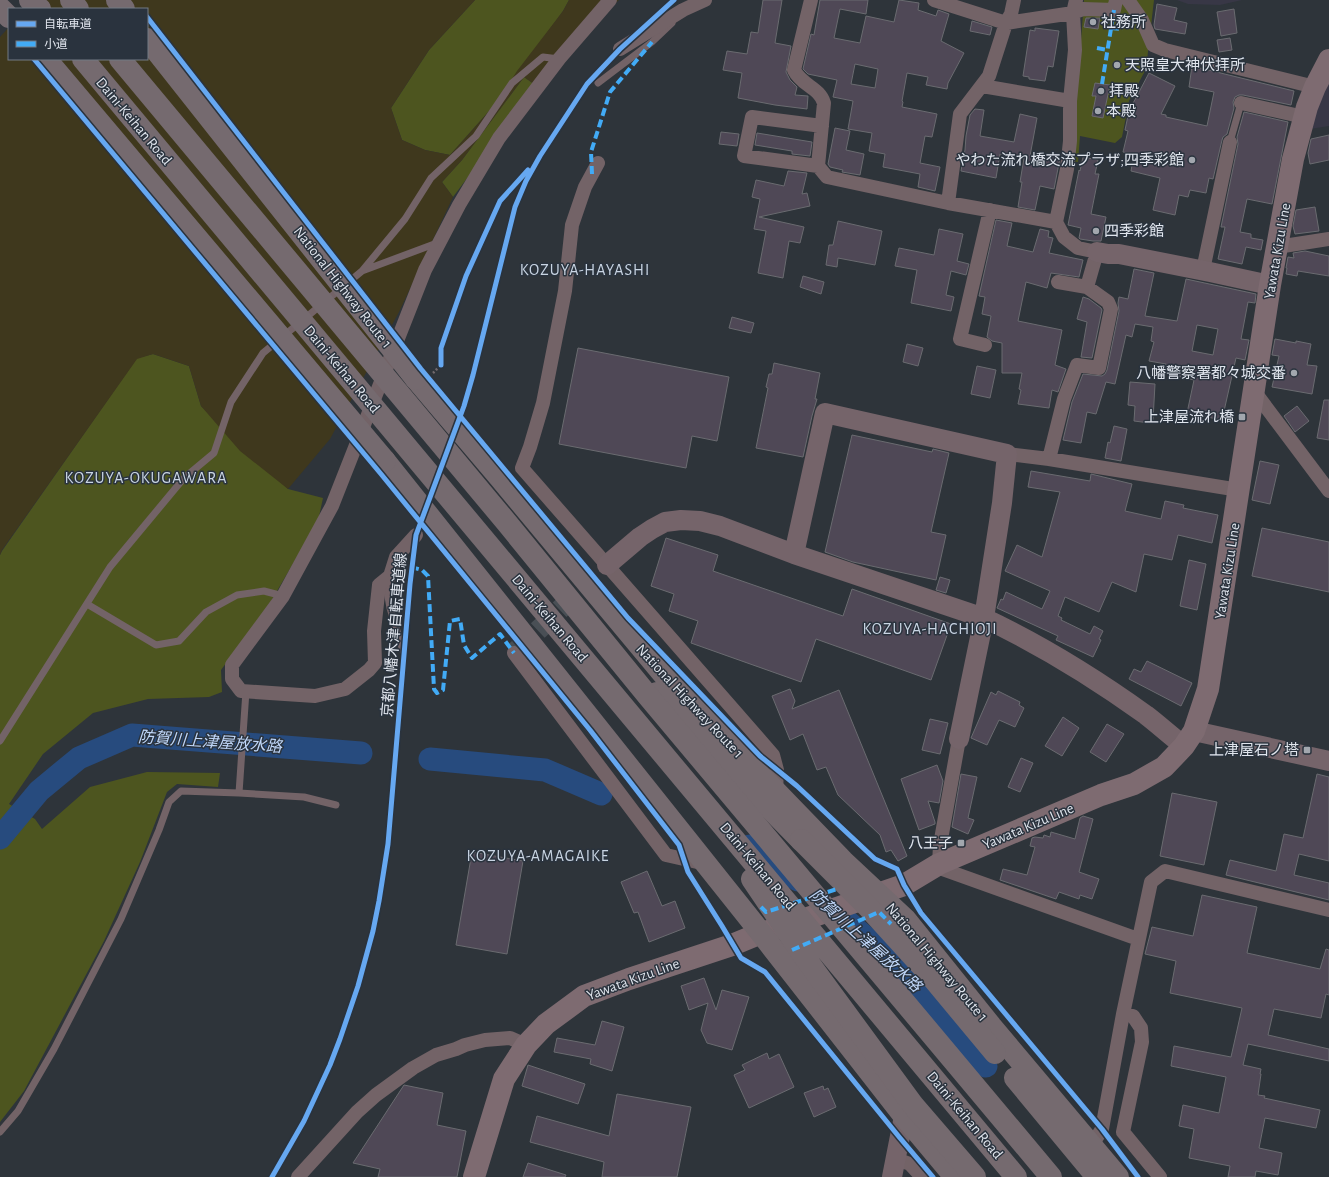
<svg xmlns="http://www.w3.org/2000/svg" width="1329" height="1177" font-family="'Alegreya Sans','Noto Sans JP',sans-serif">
<rect width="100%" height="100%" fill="#2e343a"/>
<path fill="#383746" d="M1177,0H1242L1220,5L1188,4Z
M1329,77V126L1310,129Z"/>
<path fill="#4d551f" d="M475,0H569L563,11L498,101L450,155L425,150L402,140L391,108L429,50Z
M1084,0H1154L1146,69L1129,101L1122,137L1115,143L1080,136L1078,162L1072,161Z
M524,77L534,84L489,149L453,197L442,182L462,160Z
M153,354L189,366L201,406L288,489L323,498L318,521L270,603L221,670L222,692L209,697L148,699L93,713L43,754L9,804L35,819L42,829L90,787L147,772L220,773L218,787L177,784L167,792L140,862L104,941L24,1091L0,1122V555L2,551L137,358Z"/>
<path fill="#3f381d" d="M34,0H475L429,50L391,108L402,140L425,150L450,155L498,101L517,71L563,11L569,0H619L586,30L534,84L524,77L462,160L442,182L453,197L399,312L330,439L288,489L240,451L201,406L189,366L153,354L137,359L2,550L0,555V37L9,27V59H147V9H26Z"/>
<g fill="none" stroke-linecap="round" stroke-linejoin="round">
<path stroke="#274b7e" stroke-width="23" d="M430,759L545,770L601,794
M0,838L39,791L79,758L132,735L361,753
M750,846L798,880
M840,915L913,979L986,1066"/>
</g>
<path fill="#4f4856" stroke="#6a6b70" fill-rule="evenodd" d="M763,0H782L775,43L791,46L786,72L790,80L797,87L795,95L808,96L807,109L775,105L738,98L742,73L723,70L727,51L747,54L751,32L758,33Z
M820,0H868L866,14L840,9L834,38L860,43L866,16L894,22L899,0L919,3L918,10L936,16L938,10L949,14L941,41L964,53L948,83L947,89L926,85L928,77L907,73L902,101L903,102L902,107L937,114L932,137L925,136L920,163L940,167L935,191L918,187L920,174L883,167L885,154L869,151L872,133L848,129L853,101L833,97L837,80L808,74L803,69L811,34L814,35ZM855,64L878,69L875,88L851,84Z
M1157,4L1177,8L1174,20L1187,23L1185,34L1155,29L1154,25Z
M1234,9L1237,33L1221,36L1217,12Z
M1086,18H1100L1098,29L1084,27Z
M972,21L992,27L990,35L970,31Z
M1035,28L1059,31L1053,67L1048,66L1045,81L1029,79V77L1023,76L1030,30L1035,31Z
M1230,38L1232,50L1219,52L1217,40Z
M1192,66L1294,91L1291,105L1243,95H1239L1235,97L1233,102L1234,108L1227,134L1223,137L1222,140L1213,179L1209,178L1206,193L1190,190L1188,197L1179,195L1175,215L1153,210L1160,178L1131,171L1134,154L1123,152L1128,131L1125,130L1129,111L1149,73L1175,86L1161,114L1166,115V117L1207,126L1214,92L1189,87Z
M1095,83L1110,85L1103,118L1092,116L1096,96H1092Z
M975,109L984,110L980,136L1014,142L1020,114L1037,118L1030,156L1049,159L1050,156L1060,158L1054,189L1040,186L1035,210L1018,207L1022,182H1020L1024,158L1000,154L996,178L961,171L965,150L966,136L970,115Z
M1244,112L1288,122L1272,204L1247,199L1240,232L1251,234V238L1263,240L1261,250L1246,247L1242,264L1218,259L1225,227H1221L1238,144L1237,137Z
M835,128L850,131L846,150L864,154L860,175L842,172L843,170L830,167L828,164Z
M721,132L739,134L737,146L719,144Z
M757,133L812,142L810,156L792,154V151L755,145Z
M1329,135V160L1310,164L1308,153L1311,139Z
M1083,157L1098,160L1095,174H1099L1091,214L1106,217L1101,241H1093L1080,239L1079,238L1081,228L1068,225L1079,170L1080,171Z
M788,171L807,173L802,194L807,193L810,206L759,217L804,227L800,243L789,241L783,278L758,273L766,231L754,229L760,199L752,197L756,180L784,186Z
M1315,207L1319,231L1295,234L1293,226L1296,210Z
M996,220L1012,223L1007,246L1033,252L1040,229L1049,231L1048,237L1053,238L1049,253L1083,260L1079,277L1051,273L1047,288L1026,282L1018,321L1062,330L1055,365L1066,369L1058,392L1052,390L1049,408L1018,404L1021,390L1019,389L1022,373H1002V343L992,341L987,337L991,316L982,314L985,297L979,296Z
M838,221L882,231L875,265L838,258L837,267L826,265L829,245H833Z
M939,229L963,234L957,261L969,264L966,275L951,271L946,295L954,297L951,311L911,303L917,270L895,266L899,248L934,255Z
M1305,251L1329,256V276L1298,271L1297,276L1286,274L1287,268H1286L1288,257L1294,258L1293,253Z
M1134,269L1154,273L1145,316L1177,321L1186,279L1256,294L1255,303L1248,302L1241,339L1249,340L1245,360L1236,358L1222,420L1187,413L1194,380L1164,373L1166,364L1149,361L1154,342L1151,341L1153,327L1135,324L1132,337L1126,335L1115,384L1106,382L1096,414L1087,412L1081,443L1063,440L1072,402L1083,374L1102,376L1105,374L1107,370L1119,311L1118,303L1119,297L1128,299ZM1197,325L1218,329L1213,355L1192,351Z
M803,276L824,282L821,294L800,287Z
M1083,297L1089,299L1101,308L1102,310L1092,358L1081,357L1087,322L1077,319Z
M732,317L754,323L751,333L729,328Z
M1275,339L1296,343V341L1311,344L1307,365L1317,366L1312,394L1272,387L1279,356L1272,355Z
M907,344L923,348L918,366L903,362Z
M578,348L729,377L717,441L692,436L686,468L559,444Z
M774,363L820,373L815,399H817L812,416L803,457L756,448L768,388L766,387L769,374H772Z
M977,366L996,370L990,398L971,394Z
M1130,382L1155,384L1153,420H1151L1150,423L1134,421L1135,406L1128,405Z
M1324,400H1329V440L1317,438Z
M1297,406L1309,421L1295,432L1284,416Z
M1114,426L1127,429L1121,461L1105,458L1108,442L1110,443Z
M852,435L932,452L933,449L949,453L931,532L946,535L936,580L853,562L825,552Z
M1260,461L1279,465L1270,504L1252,500Z
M1031,471L1090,481L1091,474L1132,484L1125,511L1161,519L1165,501L1184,505L1183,508L1218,515L1212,543L1178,535L1172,560L1144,554L1136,592L1112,582L1099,612L1065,597L1058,616L1062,618L1061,620L1090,634L1094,626L1103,631L1099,639L1101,640L1093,657L1056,640L1058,636L997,608L1001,599L1003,600L1006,592L1042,609L1050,591L1005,571L1017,545L1042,557L1060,492L1028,487Z
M1262,528L1329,542V592L1252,576Z
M666,538L718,555L713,571L843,616L852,589L951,624L931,680L816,639L801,682L691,643L698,621L669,611L674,594L651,586Z
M1189,560L1206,564L1197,610L1180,606Z
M940,577L950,580L946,593L936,590Z
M1147,661L1192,683L1181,706L1129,679L1134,669L1141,672Z
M790,689L795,701L792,709L839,690L907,856L898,861L891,850L886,852L880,835L838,795L826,767L817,770L803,734L790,740L772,696Z
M998,691L1020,702L1019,705L1024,708L1015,727L999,720L987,745L971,738L991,692L996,695Z
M1063,717L1079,728L1062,756L1045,746Z
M930,719L948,723L940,754L922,750Z
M1107,724L1124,734L1106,762L1090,752Z
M1021,758L1033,763L1020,792L1008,787Z
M937,765L943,781L939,803L928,801L935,822V824L919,830L901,779Z
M961,774L977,777L968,818L974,820L968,834L952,827Z
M1317,774L1329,777V861L1299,854L1294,875L1329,883V900L1226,875L1230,860L1276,871L1284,834L1303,838Z
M1172,793L1217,802L1204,865L1160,856Z
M1083,816L1093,819L1079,872L1099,879L1092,899L1080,895L1079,899L1059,892L1056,899L1000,880L1003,869L1027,875L1035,847L1030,846L1032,838L1035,837L1043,838L1044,835L1050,837L1051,832L1075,839L1080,818Z
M472,852L523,861L507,954L456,945Z
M647,871L662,906L675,901L685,928L649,942L638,912L634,913L621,882Z
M1202,895L1257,907L1247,953L1320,969L1326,949L1329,950V995L1326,994L1321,1018L1274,1009L1268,1035L1329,1049V1061L1248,1044L1243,1065L1261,1069L1260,1074H1261L1258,1095L1265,1096L1264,1098L1320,1110L1316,1128L1265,1118L1259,1148L1282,1153L1278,1175L1256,1171L1255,1177H1228L1230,1166L1189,1158L1194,1129L1179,1126L1183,1105L1219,1113L1226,1077L1171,1066L1174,1046L1231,1057L1242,1008L1170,993L1176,961L1145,954L1152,927L1193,936Z
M704,978L716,1010L722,990L749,997L732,1050L707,1043L701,1030L708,1003L689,1010L681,986Z
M602,1021L624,1027L612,1071L590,1064L591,1059L554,1052L557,1038L595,1045Z
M767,1053L769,1059L779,1054L794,1087L749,1108L734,1075L745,1070L742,1065Z
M528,1065L585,1084L578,1104L522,1086Z
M404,1085L443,1093L437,1125L466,1131L457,1177H378L380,1169L353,1163Z
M823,1086L824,1090L828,1088L836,1107L814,1117L804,1093Z
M617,1094L691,1107L677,1177H602L604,1162L530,1142L537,1116L609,1136Z
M528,1163L566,1175L565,1177H523Z"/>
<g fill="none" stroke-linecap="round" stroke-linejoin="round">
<path stroke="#494f55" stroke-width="20" stroke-dasharray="20 10" stroke-linecap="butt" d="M516,651L607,565"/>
<path stroke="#71696d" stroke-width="2.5" stroke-dasharray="2 2" stroke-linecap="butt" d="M433,373L441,365"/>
<path stroke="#736367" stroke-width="7" d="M598,83L652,42L672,23
M1230,142L1241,103
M362,271L405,219L431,178L476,136L512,83L543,57L559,59
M385,580L390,608L404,654
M87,604L156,645L179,641L206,612L237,595L264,591L283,596
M0,741L110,567L184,478L214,453L231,402L263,353L362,271L437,243
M239,793L246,691
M0,1132L18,1111L54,1049L121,919L159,830L169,802L181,791L239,793L304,797L336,805"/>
<path stroke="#736367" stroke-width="14" d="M811,0L794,70C802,86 819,87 824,103L818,166L827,177L948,203L1056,222
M934,0L1006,23L1073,13L1083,9L1114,10L1116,0
M1128,0L1142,20L1153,45L1165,50L1315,87
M620,49L683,10L705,0
M982,86L1070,101
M1241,103L1304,117
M598,163L585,187L572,225L565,291L543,403L530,447L522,468L773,755L777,770L776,792
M818,166L744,156L752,117L822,126
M948,203L960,114L989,76L1006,23L1011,14L1014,0
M1277,247L1329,239
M1203,270L1230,142
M1058,282L1087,287
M985,345L960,339L990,210
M1254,391L1329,491
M1007,454L1049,459L1239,490
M1049,459L1064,399L1077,365L1099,368L1111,309L1108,302L1087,287L1097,252L1078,248L1064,237L1056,222L1067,169L1070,141V101L1075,50L1073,13L1076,0
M416,535L396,557L390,576L379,585L374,631L375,663L369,670L345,689L315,696L241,691L232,679V665L283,596L332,506L425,270L459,205L499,138L559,59L610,0
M514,653L666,855L706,864
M959,739L940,845L939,864L945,870L1138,939
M1123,1014L1133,1016L1141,1028L1142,1042L1123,1132L1160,1177
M1092,1145L1102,1129L1123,1014L1151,882L1165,871L1329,910
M896,1159L910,1164L922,1177
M298,1177L357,1112L376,1095L413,1068L436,1055L456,1049L465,1045L485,1040L510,1038L526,1045"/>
<path stroke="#75646a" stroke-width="20" d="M1097,252L1108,254H1119L1210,272L1270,285
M794,554L825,413L1007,454L1002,503L984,618L959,739
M607,565L640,537L652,529L665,522L681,520L700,521L720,526L794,554L984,618C1039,644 1096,679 1146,715C1159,725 1171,736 1184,746
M1194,731L1329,761
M892,1177L904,1116"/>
<path stroke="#7e6b71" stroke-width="22" d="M474,1177L504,1079L526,1045L546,1024L584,996L629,979L732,945L761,933L779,928L904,885L939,864L1101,795L1134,784L1164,767L1184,746L1194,731L1208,689L1270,285L1293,159L1307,107L1315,87L1329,60"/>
<path stroke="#756a6f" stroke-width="22" d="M30,0L40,9
M71,0L78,9
M117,0L124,9
M0,8L9,17
M416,379L500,478L669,681L843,861L905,919L991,1026L1118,1177
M385,461L761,933L904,1116L955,1177
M657,693L801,840
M1015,1078L1097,1177"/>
<path stroke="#756a6f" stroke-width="22" d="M147,39L416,379
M46,59L385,461
M83,59L1016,1177
M120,59L507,523L648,696L1051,1177
M801,840L869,908L931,976L995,1053
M752,879L806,959L913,1105L975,1177"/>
<path stroke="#42abf6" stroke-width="4" stroke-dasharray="8 4" stroke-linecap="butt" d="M1111,28L1123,29
M1097,48L1108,50
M1102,84L1114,10
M592,174L591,152L610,92L652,42
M411,567L422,570L428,576L434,689L437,693L443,690L450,621L460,619L464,645L472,658L500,634L514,653
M761,907L766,912L837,889
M792,950L879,912L891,924"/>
<defs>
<path id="cycleway" d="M147,17L421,369L628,618L760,756L797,786L875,859L897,869L904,885L921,913L1102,1129L1138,1177
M34,59L381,474L590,730L679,845L688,872L722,926L741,958L765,972L900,1138L933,1177
M441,365V348L466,276L500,201L528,170
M272,1177L304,1121L330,1065L340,1039L358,986L373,931L379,901L388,844L410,584L416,535L464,406L473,375L515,207L526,181L540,156L587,84L620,49L674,0"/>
</defs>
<use href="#cycleway" stroke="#2a333e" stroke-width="8"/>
<use href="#cycleway" stroke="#66a8f1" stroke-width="5"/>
</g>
<g fill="#a2a7ae" stroke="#2a333e" stroke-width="1.5">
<circle cx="1093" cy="22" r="4"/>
<circle cx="1117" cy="65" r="4"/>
<circle cx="1101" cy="91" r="4"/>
<circle cx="1098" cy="111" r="4"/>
<circle cx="1192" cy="160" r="4"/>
<circle cx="1096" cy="231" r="4"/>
<circle cx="1294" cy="373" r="4"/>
<rect x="1238" y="413" width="8" height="8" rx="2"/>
<rect x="1303" y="746" width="8" height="8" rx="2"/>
<rect x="957" y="839" width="8" height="8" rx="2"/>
</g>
<g text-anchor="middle" stroke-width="3" stroke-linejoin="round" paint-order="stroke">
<g font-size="15" fill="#e0e5ed" stroke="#2a333e" text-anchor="start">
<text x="1101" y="27">社務所</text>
<text x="1125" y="70">天照皇大神伏拝所</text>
<text x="1109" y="96">拝殿</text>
<text x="1106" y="116">本殿</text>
<text x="1184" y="165" text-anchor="end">やわた流れ橋交流プラザ;四季彩館</text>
<text x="1104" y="236">四季彩館</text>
<text x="1286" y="378" text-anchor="end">八幡警察署都々城交番</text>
<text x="1234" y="422" text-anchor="end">上津屋流れ橋</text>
<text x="1299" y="755" text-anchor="end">上津屋石ノ塔</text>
<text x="953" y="848" text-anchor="end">八王子</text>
</g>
<g font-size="15" fill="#e0e5ed" stroke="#2a333e">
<text transform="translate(134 121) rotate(50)" y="5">Daini-Keihan Road</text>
<text transform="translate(1277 251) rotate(-80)" y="5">Yawata Kizu Line</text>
<text transform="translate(343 287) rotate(52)" y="5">National Highway Route 1</text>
<text transform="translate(342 369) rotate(50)" y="5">Daini-Keihan Road</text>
<text transform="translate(1227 571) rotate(-81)" y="5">Yawata Kizu Line</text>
<text transform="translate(550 618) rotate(50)" y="5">Daini-Keihan Road</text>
<text transform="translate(394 635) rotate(-85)" y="5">京都八幡木津自転車道線</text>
<text transform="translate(690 701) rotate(47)" y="5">National Highway Route 1</text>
<text transform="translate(1028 826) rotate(-23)" y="5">Yawata Kizu Line</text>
<text transform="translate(758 866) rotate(50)" y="5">Daini-Keihan Road</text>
<text transform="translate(937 962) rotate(50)" y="5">National Highway Route 1</text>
<text transform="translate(633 979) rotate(-20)" y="5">Yawata Kizu Line</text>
<text transform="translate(965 1115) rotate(50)" y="5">Daini-Keihan Road</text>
</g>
<g font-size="16" letter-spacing="1" fill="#c9d5e3" stroke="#2a333e">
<text x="585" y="275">KOZUYA-HAYASHI</text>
<text x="146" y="483">KOZUYA-OKUGAWARA</text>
<text x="930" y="634">KOZUYA-HACHIOJI</text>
<text x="538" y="861">KOZUYA-AMAGAIKE</text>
</g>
<g font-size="16" font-style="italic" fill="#c0d7f9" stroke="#2a333e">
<text transform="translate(210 741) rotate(4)" y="6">防賀川上津屋放水路</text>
<text transform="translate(866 940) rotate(42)" y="6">防賀川上津屋放水路</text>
</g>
</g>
<rect x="8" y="8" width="140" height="52" fill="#2a333e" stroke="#737a84"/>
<rect x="16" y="21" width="20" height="6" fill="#66a8f1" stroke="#737a84"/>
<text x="44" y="28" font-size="12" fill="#e0e5ed">自転車道</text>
<rect x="16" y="41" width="20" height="6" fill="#42abf6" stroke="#737a84"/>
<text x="44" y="48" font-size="12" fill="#e0e5ed">小道</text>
</svg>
